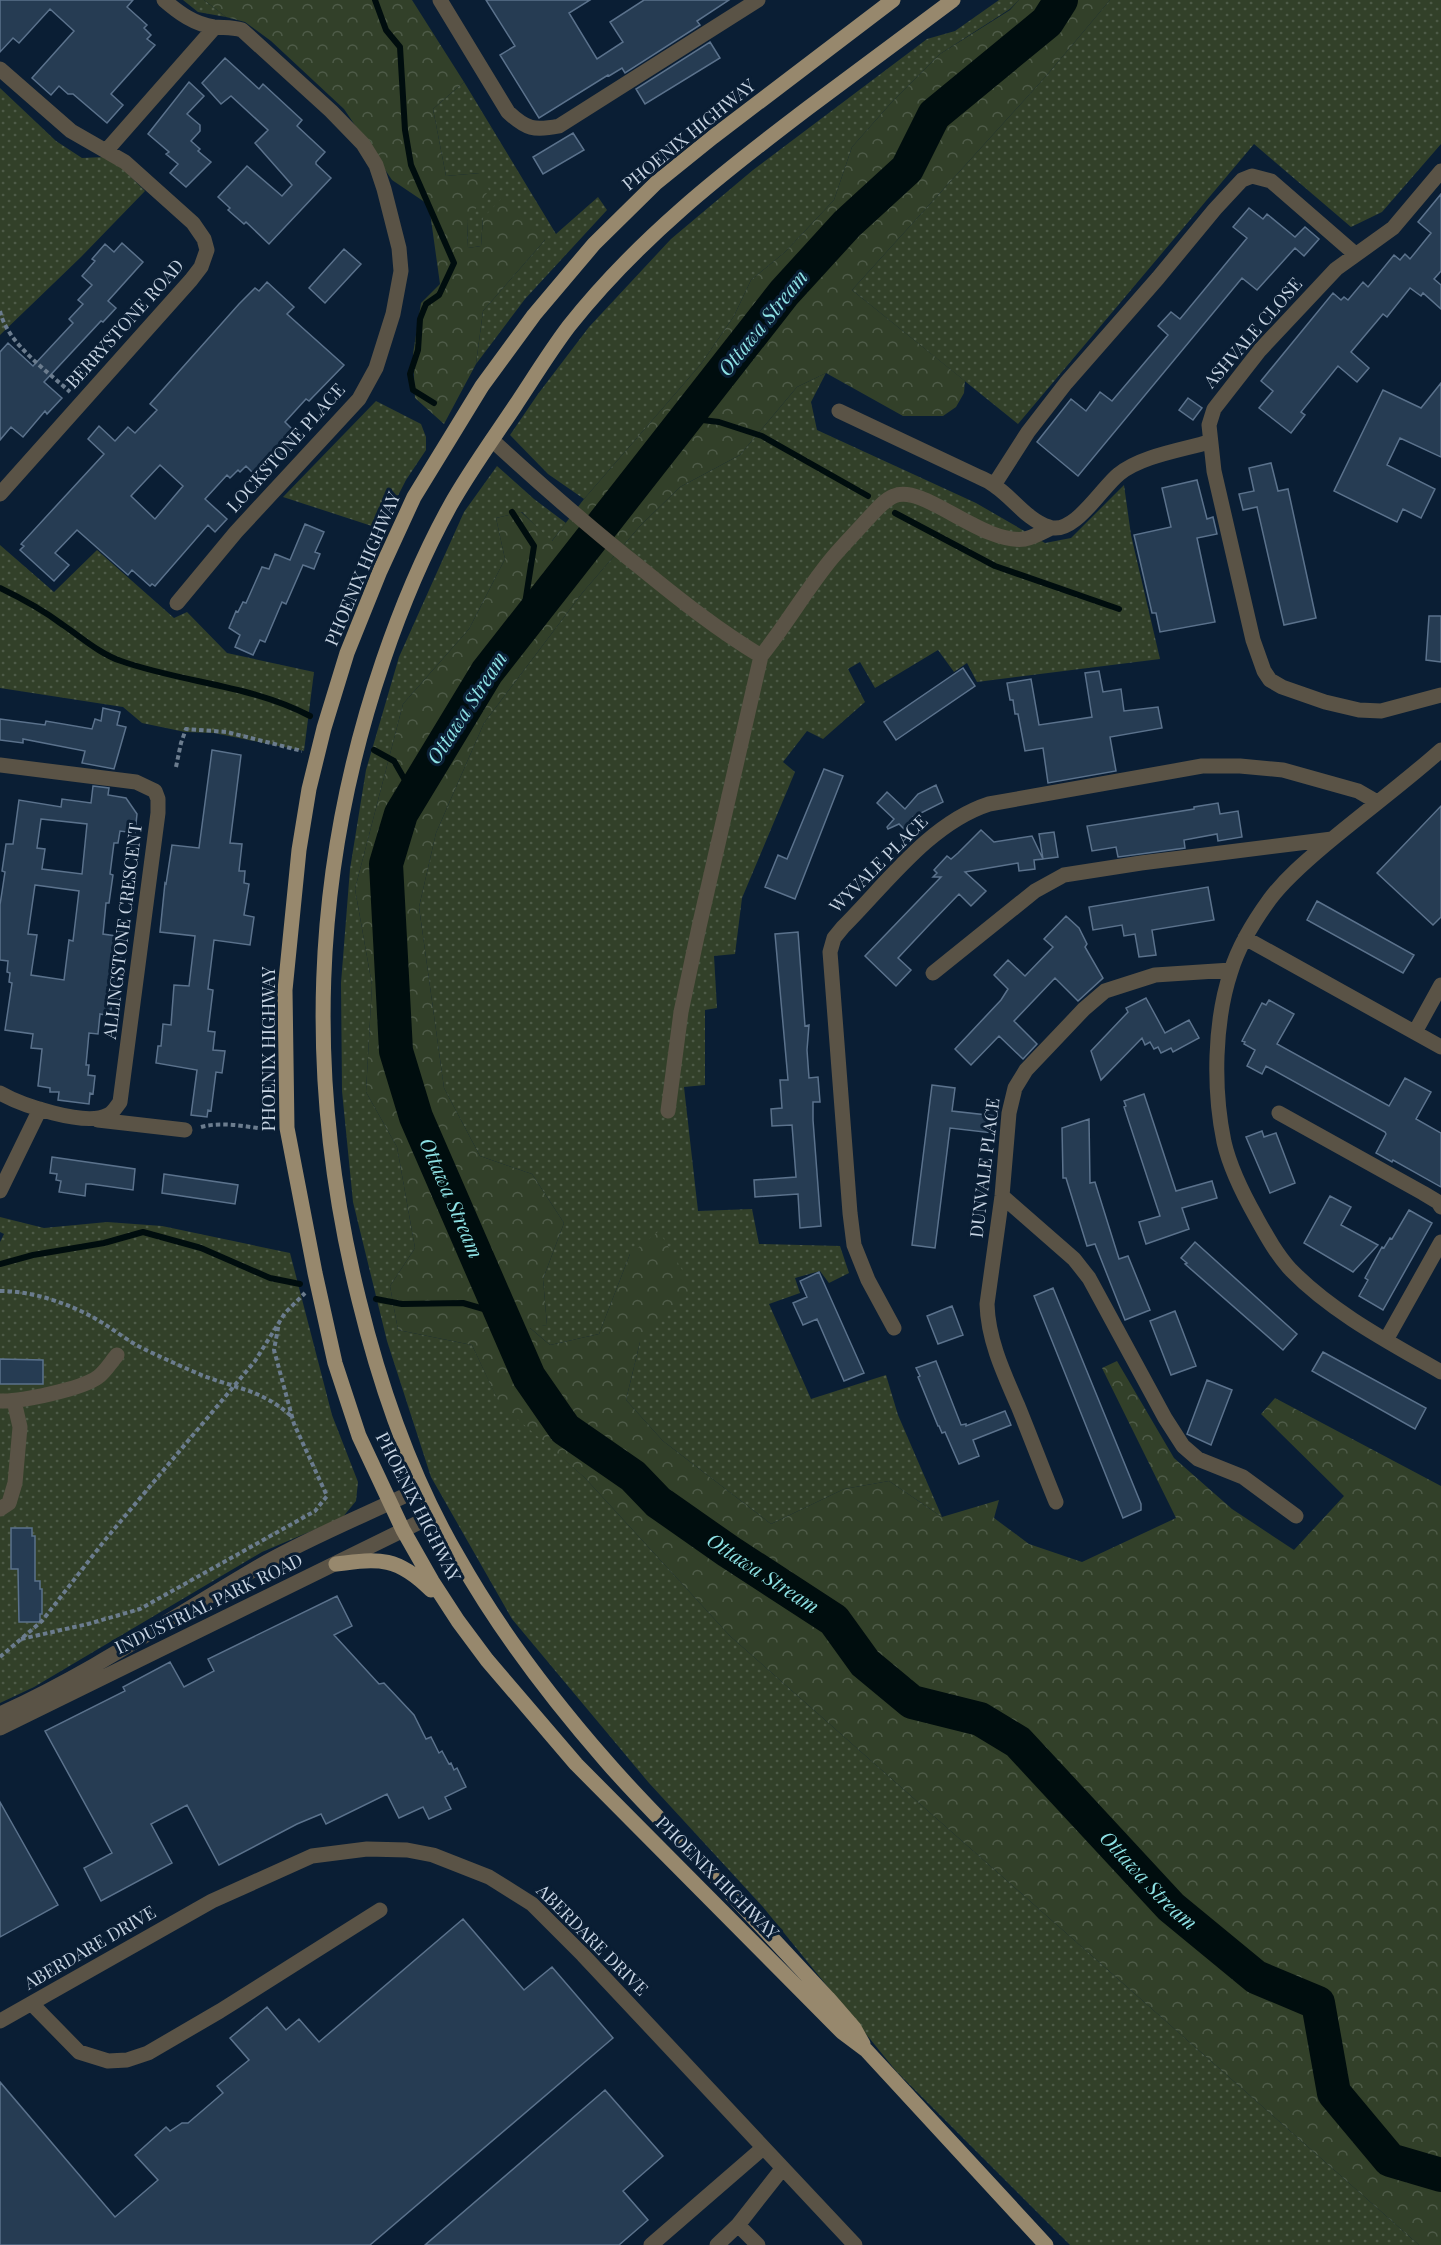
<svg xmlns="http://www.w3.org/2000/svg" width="1441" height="2245" font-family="'Playfair Display',serif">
<defs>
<pattern id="green-dots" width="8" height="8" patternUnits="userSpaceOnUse" patternTransform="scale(1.5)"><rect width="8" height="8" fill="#324029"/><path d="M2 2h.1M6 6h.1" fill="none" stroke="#4e5b48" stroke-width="1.8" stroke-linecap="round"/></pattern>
<pattern id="forest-crowns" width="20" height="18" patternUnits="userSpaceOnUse" patternTransform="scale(1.5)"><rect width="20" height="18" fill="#324029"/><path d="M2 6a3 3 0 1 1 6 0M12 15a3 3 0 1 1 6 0" fill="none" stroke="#4e5b48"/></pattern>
</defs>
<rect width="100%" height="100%" fill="#0a1e34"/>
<path fill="url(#green-dots)" d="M183,0H204L226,17L198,12Z
M999,0H1019L1010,9L940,54L891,103L852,147L834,200L785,252L751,280L734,316L701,364L584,499L548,474L510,435L538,394L589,327L671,239L753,170L927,39L955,31Z
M1110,0H1441V144L1382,212L1351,227L1254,144L1018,424L852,290L1047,75Z
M464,82L556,234L598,197L607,210L525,299L476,364L483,311L545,240L483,218L481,246L468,248L467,221L480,173L446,176L433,109Z
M0,88L56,141L82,158L104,157L120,166L145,191L81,257L0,335Z
M826,373L811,402L817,430L976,503L1045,543L1071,538L1124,485L1131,535L1160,659L977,682L967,663L954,672L938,650L875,688L860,662L848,669L865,702L823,739L807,731L783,762L795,772L742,898L735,954L714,956L717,1008L705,1010V1085L684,1087L698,1211L752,1209L759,1244L840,1246L849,1273L829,1283L820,1271L795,1278L800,1293L769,1304L811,1399L886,1375L898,1415L942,1517L889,1481L844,1489L771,1524L663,1441L626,1400L640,1342L630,1254L599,1334L550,1345L529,1327L547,1325L543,1279L564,1223L532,1174L480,1156L444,1088L419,907L436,833L484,723L583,592L640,526L680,487L740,455L797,387Z
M376,401L421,424L426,437V450L406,480L381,529L283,497Z
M497,466L534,499L566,523L551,542L522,512L496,518L505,559L469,629L403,704L355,889L372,985L366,1092L397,1147L415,1248L390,1286L398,1330L472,1345L498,1400L585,1478L730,1636L1419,2245H1070L896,2071L763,1907L649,1783L512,1619L431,1477L387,1341L353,1202L342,1091L341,983L350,869L366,770L399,657L464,512Z
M0,545L54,592L97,550L174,618L187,612L227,653L314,672L304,751L214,733L185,732L142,723L123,707L0,688Z
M0,1217L44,1228L107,1222L162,1226L290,1253L332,1415L358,1482L356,1501L342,1518L262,1552L34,1687L0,1703V1242L4,1234L0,1232Z"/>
<path fill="url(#forest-crowns)" d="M204,0H412L464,82L433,109L446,176L480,173L489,190L467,221L468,248L481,246L483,218L503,197L545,240L483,311L476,364L444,424L415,398L413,354L421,303L440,284L429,205L392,180L344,109L271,41L245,22L226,17Z
M1019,0H1110L1047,75L852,290L965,381L964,393L956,407L943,416H903L826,373L797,387L740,455L680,487L640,526L583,592L484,723L436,833L419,907L444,1088L480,1156L532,1174L564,1223L543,1279L547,1325L530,1328L550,1345L599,1334L630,1254L659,1231L694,1290L640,1342L626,1400L663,1441L771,1524L844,1489L889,1481L942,1517L999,1500L994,1518L1029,1544L1082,1562L1176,1518L1102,1368L1117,1361L1174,1458L1232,1509L1294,1550L1344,1496L1261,1414L1275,1398L1441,1486V2245H1419L730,1636L585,1478L499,1403L472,1345L398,1330L390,1286L415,1248L397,1147L366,1092L372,985L355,889L403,704L469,629L505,559L496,518L521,512L552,541L584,499L701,364L734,316L751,280L785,252L834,200L852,147L891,103L940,54L1010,10Z"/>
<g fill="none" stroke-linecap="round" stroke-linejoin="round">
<path stroke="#000d0e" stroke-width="6" d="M375,0L386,30L400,47L405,130L411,165L454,263L439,295L426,304L420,319L418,350L410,374L413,390L434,403
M686,418L719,422L762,436L868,496
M512,512L534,546L524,610L526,622
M895,513L995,566L1119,609
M0,588C23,599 43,610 63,625C81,637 100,654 121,661C183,683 252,685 310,716
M374,750L394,761L413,794
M0,1264L33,1255L104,1243L143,1232L201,1248L270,1278L300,1284
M376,1299L402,1304L463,1303L501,1314"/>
<path stroke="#000d0e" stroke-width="34" id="s1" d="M1061,0L1047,22L934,115L907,169L847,224L784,293L487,672L401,814L386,864L396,1051L416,1117L529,1377L565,1429L633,1476L658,1502L728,1551L834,1620L865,1663L912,1702L980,1719L1018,1742L1171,1907L1256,1977L1318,2003L1334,2093L1390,2160L1441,2175"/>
</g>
<path fill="#263c53" stroke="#5b728c" stroke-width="1.5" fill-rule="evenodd" d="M0,0H133L127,7L147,25L144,28L151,35L147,39L155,45L111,94L123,105L107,123L73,94H68L59,86L51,95L32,78L74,31L50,9L19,43L13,38L0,52Z
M486,0H590L569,13L597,59L623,42L610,22L644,0H729L697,21L700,25L625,73L622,68L609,76L608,75L539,118L500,55L515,46Z
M710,42L720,58L645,104L636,89Z
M225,58L259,89L263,84L302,120L297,126L325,152L316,162V164L331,178L269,244L246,222L244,224L228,210L230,208L218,197L247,166L282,196L292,185L255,143L268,130L231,96L221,104L202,83Z
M189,82L204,96L187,114L200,125V131L191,141L200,149L198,151L211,162L186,187L170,173L178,164L166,154L169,152L148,134Z
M573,133L584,150L543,174L533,157Z
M1441,194V271L1434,279L1441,285V309L1423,293L1421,296L1410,288L1387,317L1383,314L1351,352L1369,368L1357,382L1338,366L1301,412L1305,415L1291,433L1259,408L1273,391L1261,381L1333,293L1341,300L1344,297L1348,300L1363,282L1368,287L1394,255L1400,260L1405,254L1410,259L1431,233L1418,222Z
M1249,208L1263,219L1267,214L1295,237L1305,227L1319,239L1304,256L1295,248L1257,290L1242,278L1078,476L1037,442L1071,399L1086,411L1100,392L1112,401L1168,335L1158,326L1171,312L1180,319L1247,238L1233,227Z
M122,243L143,262L108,301L116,308L103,322L101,321L44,382L62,398L47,414L45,411L23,437L11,427L0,440V352L8,343L33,366L73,323L69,319L83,304L78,300L92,285L82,276L95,261L92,259L105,244L114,252Z
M344,249L361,264L325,303L309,288Z
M267,282L294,307L287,314L344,365L309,401L306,399L285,422L294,431L285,440L291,445L280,457L275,452L254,474L246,466L240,472L238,470L230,478L227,475L205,499L227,519L215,532L208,525L155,586L152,584L150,586L132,570L128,575L77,530L55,553L69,565L54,581L20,550L24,546L21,544L104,454L88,439L99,426L115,441L128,427L135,433L157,410L150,404L239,304L255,288L259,291ZM160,465L183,486L155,519L131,496Z
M1441,383V457L1400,438L1387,465L1435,489L1421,518L1403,509L1397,522L1334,491L1383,390L1421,408Z
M1188,398L1202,408L1193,420L1179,410Z
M1271,463L1278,491L1288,489L1316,618L1284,625L1257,507L1243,510L1239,494L1254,491L1249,468Z
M1197,480L1207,519L1213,517L1217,534L1197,538L1215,622L1160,632L1156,613H1152L1134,535L1171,527L1162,488Z
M305,524L324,532L315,552L320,554L314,569L303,565L286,604L282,602L265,642L260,640L253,655L235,647L240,635L229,628L236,611L238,612L243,602L246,603L262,567L269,569L275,554L290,560Z
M1429,616H1441V662L1426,660Z
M963,668L975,686L896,740L884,722Z
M1099,671L1103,692L1121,689L1124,711L1158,707L1162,728L1110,737L1116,771L1048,783L1043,748L1025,751L1018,714H1015L1013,700H1010L1007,683L1031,679L1039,725L1092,717L1085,673Z
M103,708L120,712L117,725L126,727L114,769L82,763L85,751L23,739V743L0,740V719L45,725L46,721L92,729L95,719L101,721Z
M212,750L241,755L230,843L242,844L239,871H245L244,883L249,884L244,915L254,917L250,945L214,940L208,989L213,990L208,1031L215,1032L213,1050L225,1051L222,1073L216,1072L211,1111L208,1110L207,1117L191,1115L197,1070L156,1063L158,1046H161L163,1024L171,1025L174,985L189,986L195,936L160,932L165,883L166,884L172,845L199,848Z
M824,769L843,776L795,899L765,887L778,855L787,859Z
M936,785L943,802L913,817L914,818L904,829L899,824L888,829L887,827L894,819L877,803L887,792L905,809L918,794Z
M93,786L109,788L108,795L126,798L137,814L135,833L120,831L118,843H114L110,874L113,875L109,903H106L103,934L116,936L114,956L121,957L119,978L116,977L110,1016L100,1014L98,1034L89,1033L86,1065H89L88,1075L95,1076L93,1094L90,1093L89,1104L58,1100L59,1092H50V1088L38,1086L42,1049L31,1048L33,1034L5,1030L12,983L9,982L10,973L7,972L8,961L0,960V905L5,872L2,871L6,844H13L19,800L61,807L62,799L91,803ZM41,819L87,824L82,874L42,869L45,849L37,848ZM35,885L79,891L73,941L69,940L64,980L31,975L37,935L28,934Z
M1218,803L1220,814L1238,811L1242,837L1218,841L1217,834L1184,840L1185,848L1118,857L1116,847L1092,851L1087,826L1194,809V807Z
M1441,806V917L1433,925L1377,873Z
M981,830L994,842L1032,836L1043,859L1034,860L1035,869L1019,871L1018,863L965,872L986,891L971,906L959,894L929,925L898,958L911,970L896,986L865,956L941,877H933L937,873L934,870L947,856L951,859L958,853Z
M1054,832L1058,857L1043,859L1039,834Z
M1208,887L1214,920L1152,930L1156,955L1139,957L1135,934L1124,936L1122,925L1093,930L1089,907Z
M1317,901L1414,955L1403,973L1307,920Z
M1066,916L1079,928L1087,944L1085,947L1103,978L1078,1001L1055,978L1014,1021L1037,1044L1023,1059L999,1036L971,1065L955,1049L1001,1000L1008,989L994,975L1008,960L1025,976L1053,947L1044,939Z
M798,932L805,1026L809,1025L807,1050L809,1078L818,1077L820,1102H813V1120L821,1226L800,1228L798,1194L755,1197L754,1180L796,1177L792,1125L772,1126L771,1109L782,1108L780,1080H788L775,934Z
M1146,998L1165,1033L1189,1020L1199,1038L1173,1052L1171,1048L1161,1053L1158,1047L1154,1049L1150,1042L1145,1045L1142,1038L1101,1080L1091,1051L1128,1012L1126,1008Z
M1269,1000L1294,1014L1277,1044L1389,1106L1405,1078L1431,1092L1416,1119L1441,1133V1187L1393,1160L1392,1162L1376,1153L1386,1134L1385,1132L1266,1066L1262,1074L1247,1066L1255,1050L1244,1044L1245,1042L1242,1041L1262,1003L1266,1005Z
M932,1085L955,1088L952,1111L996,1116L993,1133L950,1128L935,1248L912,1245Z
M1144,1094L1176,1191L1212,1181L1217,1198L1182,1208L1189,1229L1146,1244L1139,1222L1160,1216L1124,1107L1126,1106L1124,1101Z
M1089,1119L1090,1183L1095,1182L1119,1259L1128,1256L1150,1310L1125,1320L1095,1244L1087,1246L1066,1178H1063L1062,1128Z
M1262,1131L1264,1137L1276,1133L1295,1183L1270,1193L1246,1137Z
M52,1157L135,1169L133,1190L91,1184H86L85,1196L59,1192L61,1181L56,1180L57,1174L50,1173Z
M164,1174L238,1185L235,1204L162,1193Z
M1330,1196L1351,1207L1341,1225L1378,1245L1353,1272L1304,1243Z
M1409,1210L1432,1223L1383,1310L1359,1296L1368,1280L1365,1278L1382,1247L1384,1248L1390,1238L1392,1239Z
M1195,1242L1297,1334L1283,1350L1185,1264L1187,1263L1181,1258Z
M819,1272L864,1373L844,1381L817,1319L803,1325L793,1303L807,1297L800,1281Z
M1053,1288L1141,1504V1510L1123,1518L1034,1296Z
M952,1306L963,1335L938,1344L927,1316Z
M1175,1311L1196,1366L1171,1375L1150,1321Z
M1323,1352L1426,1408L1415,1429L1312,1371Z
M0,1359L43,1360V1384H0Z
M936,1361L961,1425L966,1424V1426L1005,1411L1011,1425L973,1440L979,1456L959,1464L945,1432L942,1433L939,1426H938L918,1377L920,1376L916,1368Z
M1207,1380L1232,1390L1211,1445L1187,1434Z
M11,1528H32V1536H35V1581H40V1589H42V1614H40V1622H19L18,1569H11Z
M337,1596L352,1626L334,1635L379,1684L384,1683L414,1715L426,1739L431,1737L439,1753L442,1751L449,1764L451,1763L454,1770L457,1768L466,1787L445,1797L451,1809L429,1819L423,1807L399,1818L387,1794L326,1824L321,1814L297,1824L219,1865L187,1805L151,1824L172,1863L101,1901L84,1868L112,1853L45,1731L125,1691L123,1687L170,1662L184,1687L214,1671L208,1659Z
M0,1802L58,1905L0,1937Z
M463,1919L524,1990L552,1967L613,2038L370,2245H0V2082L115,2217L158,2180L135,2155L166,2127L170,2131L182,2123H188L223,2093L217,2086L249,2060L230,2038L267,2007L286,2030L299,2019L319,2042Z
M605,2090L663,2156L623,2191L648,2220L619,2245H425Z"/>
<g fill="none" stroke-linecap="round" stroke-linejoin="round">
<path stroke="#6b7c8e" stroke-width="4" stroke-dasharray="4.5 3" stroke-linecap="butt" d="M0,311C7,343 46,370 70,392
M176,767L181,743L186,729L227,732L302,751
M201,1127C223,1121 248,1127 271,1130
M0,1291C32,1291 68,1303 96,1319C110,1327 124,1338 138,1346C156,1355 174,1363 192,1371C229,1388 259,1387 291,1416
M21,1639L88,1624L140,1609L315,1511L327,1496L294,1424L274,1350L279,1323
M0,1657L42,1621L105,1540L255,1361L285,1313L305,1293"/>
<path stroke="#5a5346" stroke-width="15" d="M164,0C179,13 194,24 214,27C224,28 232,27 242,30L331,111L363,144L376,165L384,189L399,248L401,271L393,314L376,368L359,399L236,532L177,603
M440,0L508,112C526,129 534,131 559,126L758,0
M0,69L71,131L125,162L193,223L204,239L207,250L201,267L191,280L0,494
M106,151L215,27
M1441,171L1393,228L1336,269L1260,350L1214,409L1209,425L1214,471L1253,640L1264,671L1270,680L1282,687L1325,702L1359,710L1381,711L1441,695
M839,411L979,477C984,479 990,482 995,486C1013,498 1027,520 1049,527C1074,536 1102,487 1119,474C1141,456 1182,450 1209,442
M492,440C541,485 590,528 642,569C680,600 718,630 761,656L699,927L681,1012L668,1111
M994,485L1028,432L1066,383L1158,278L1215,209L1242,180L1252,176L1271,181L1355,254
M761,656C787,624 807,588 833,557C843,545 854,534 864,523C873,514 882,501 894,496C923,483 982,545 1025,539C1034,537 1043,532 1051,528
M1441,750C1404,783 1363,813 1325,845C1306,861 1285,879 1270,899C1254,921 1239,945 1231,971C1214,1022 1213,1089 1224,1142C1230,1168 1243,1194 1256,1217C1266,1235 1277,1255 1291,1270C1333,1313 1389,1342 1441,1372
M0,765L136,782L155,791L158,799V813L120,1102C116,1107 114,1112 108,1115C85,1127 21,1105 0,1093
M1245,938L1441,1047
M933,973L1035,891L1064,875L1141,863L1332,839
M1415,1032L1441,985
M1279,1113L1423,1193L1438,1202L1441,1207
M98,1120L185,1130
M0,1191L40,1109
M1002,1196L1074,1259L1089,1278L1165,1418L1183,1446L1198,1459L1243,1477L1296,1516
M894,1328L868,1280L854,1245L850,1213L830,952L834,938L843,927C886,884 930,823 989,804L1202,766H1240L1283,770L1358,791L1377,802
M1386,1340L1441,1242
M0,1401C20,1402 82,1389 98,1377C105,1372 111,1362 117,1355
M1056,1502C1043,1470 1031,1438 1018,1406C1004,1374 988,1340 987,1304L1002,1196L1009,1113L1015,1088L1026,1070L1084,1009L1105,991L1155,975L1231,970
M0,1509L9,1503L15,1483L20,1427L14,1401
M0,1714C93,1672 177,1614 265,1563C315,1535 370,1513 421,1488
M0,1728L434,1515
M32,2004L79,2052L108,2061L127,2060L148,2053L220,2011L380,1910
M0,2021L212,1901L312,1856L367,1849L407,1850L433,1855L489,1877L532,1904L583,1955L855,2245
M738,2225L758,2245
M651,2245L763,2148
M717,2245L738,2225L782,2169"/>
<path stroke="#97886d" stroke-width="15" d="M893,0L713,137L656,183L594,244L534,315L482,386L414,497L380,571L347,653L324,728L309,789L299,850L285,990L287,1128L315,1273L335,1363L359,1436L403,1530L432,1581L458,1621L487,1660L576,1764L842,2032L866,2050L1046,2245
M336,1564C380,1558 398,1557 431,1590
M863,2044L854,2028L828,1998C787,1954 746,1910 705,1866C672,1831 637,1797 606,1761C551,1698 499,1630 458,1557C411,1477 381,1390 359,1300C305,1083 311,873 383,661C401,608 423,555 450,506C469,472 493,439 515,406C533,379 550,351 569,326C638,239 721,174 808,108C857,72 905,36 953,0"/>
</g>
<g text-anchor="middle" stroke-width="6" stroke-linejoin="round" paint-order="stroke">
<g font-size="18" fill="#c6d3e2" stroke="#0a1e34">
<text transform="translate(689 135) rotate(-39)" y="6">PHOENIX HIGHWAY</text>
<text transform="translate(125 324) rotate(-48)" y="6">BERRYSTONE ROAD</text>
<text transform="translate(1253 333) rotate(-49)" y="6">ASHVALE CLOSE</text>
<text transform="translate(286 448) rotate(-48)" y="6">LOCKSTONE PLACE</text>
<text transform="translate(363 569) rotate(-67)" y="6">PHOENIX HIGHWAY</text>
<text transform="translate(879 864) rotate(-45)" y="6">WYVALE PLACE</text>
<text transform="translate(123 931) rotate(-83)" y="6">ALLINGSTONE CRESCENT</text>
<text transform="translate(269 1049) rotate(-90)" y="6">PHOENIX HIGHWAY</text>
<text transform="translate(985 1168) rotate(-83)" y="6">DUNVALE PLACE</text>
<text transform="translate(418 1507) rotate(63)" y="6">PHOENIX HIGHWAY</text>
<text transform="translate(209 1604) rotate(-26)" y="6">INDUSTRIAL PARK ROAD</text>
<text transform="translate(717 1878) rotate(45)" y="6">PHOENIX HIGHWAY</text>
<text transform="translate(592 1940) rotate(45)" y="6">ABERDARE DRIVE</text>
<text transform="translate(90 1948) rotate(-30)" y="6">ABERDARE DRIVE</text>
</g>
<g font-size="20" font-style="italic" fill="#8de2e5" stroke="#0a1e34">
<text transform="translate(763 323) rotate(-51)" y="7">Ottawa Stream</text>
<text transform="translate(467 708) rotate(-57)" y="7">Ottawa Stream</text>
<text dy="7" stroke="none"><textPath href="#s1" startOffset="1452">Ottawa Stream</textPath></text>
<text dy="7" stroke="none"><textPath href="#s1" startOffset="1956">Ottawa Stream</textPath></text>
<text dy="7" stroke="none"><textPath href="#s1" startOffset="2460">Ottawa Stream</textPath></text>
</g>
</g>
</svg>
